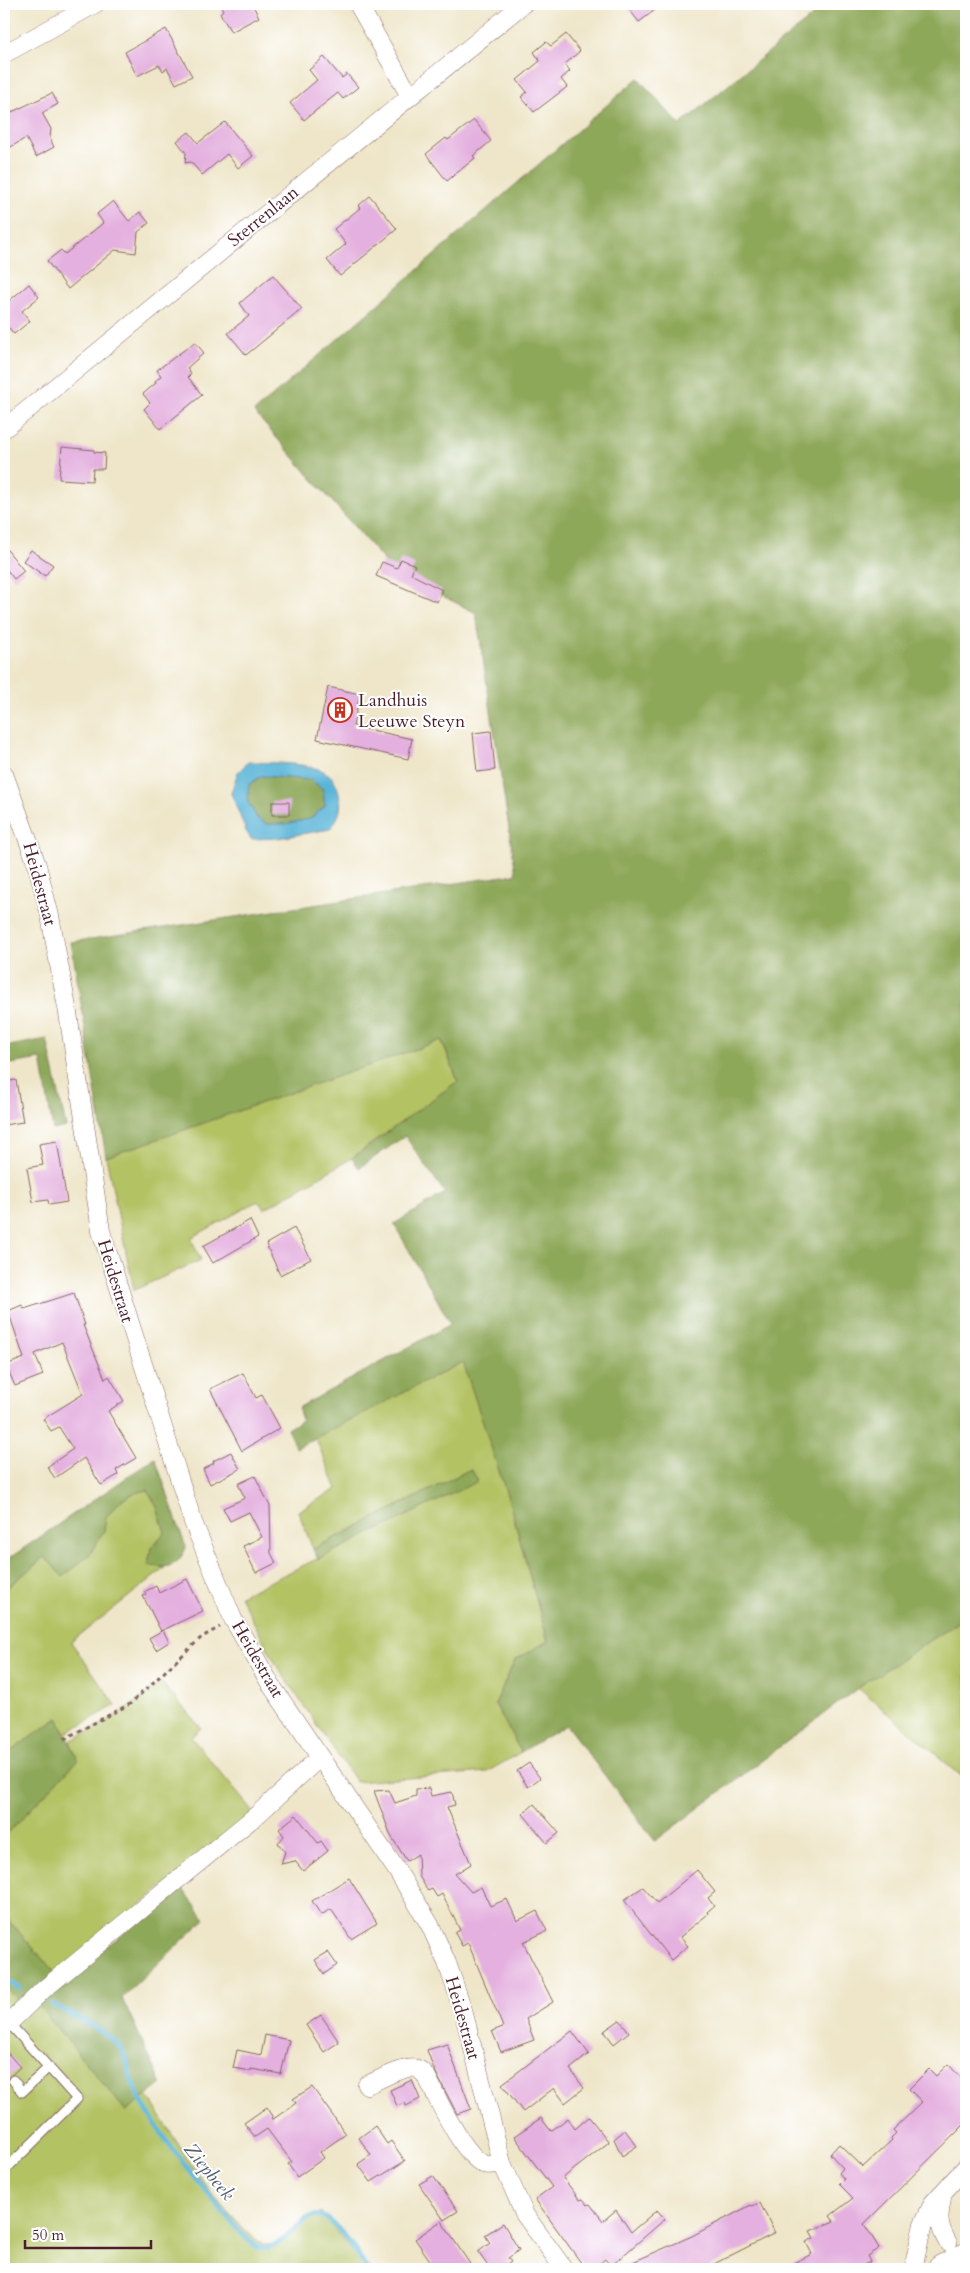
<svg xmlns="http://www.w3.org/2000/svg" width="970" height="2273" font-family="Cardo,serif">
<rect width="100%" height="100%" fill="#fff"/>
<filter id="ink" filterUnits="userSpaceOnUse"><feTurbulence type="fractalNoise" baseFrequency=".02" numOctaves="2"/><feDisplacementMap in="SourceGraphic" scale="10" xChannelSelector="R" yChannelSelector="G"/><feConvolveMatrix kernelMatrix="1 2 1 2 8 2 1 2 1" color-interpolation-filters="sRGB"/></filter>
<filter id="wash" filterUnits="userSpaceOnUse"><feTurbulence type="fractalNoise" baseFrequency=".0096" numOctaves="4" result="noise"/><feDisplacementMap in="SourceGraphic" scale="20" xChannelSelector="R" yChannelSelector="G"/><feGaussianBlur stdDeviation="1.12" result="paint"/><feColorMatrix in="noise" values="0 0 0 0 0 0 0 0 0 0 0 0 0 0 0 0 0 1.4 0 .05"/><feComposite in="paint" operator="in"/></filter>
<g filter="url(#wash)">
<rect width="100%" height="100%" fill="#efe6c9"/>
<path fill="#b3c264" stroke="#7e7048" d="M441,1040L458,1081L352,1158L264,1209L258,1201L191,1238L201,1260L134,1290L106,1157Z
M463,1362L509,1501L548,1642L515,1660L495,1704L521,1752L487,1772L356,1782L278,1668L240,1596L478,1481L471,1469L313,1549L298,1511L337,1489L315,1437Z
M148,1490L157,1507L165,1532L151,1548L148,1565L165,1568L71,1642L116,1705L66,1733L58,1718L4,1756V1590L45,1557L63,1577L104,1531L106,1517L120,1501L134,1493Z
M959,1621L966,1627V1780L858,1688Z
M161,1682L201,1728L191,1737L254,1813L56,1974L4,1915V1837L78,1760L70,1741C104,1725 132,1706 161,1682Z
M4,1987L19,2002L28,1993L126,2111L147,2095C181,2147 213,2207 263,2245L274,2244L321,2212L367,2269H4Z"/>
<path fill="#8ea85a" stroke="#6c6442" d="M827,4H966V1612L959,1621L858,1688L655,1841L566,1725L521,1752L495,1704L515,1660L548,1641L509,1501L463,1362L296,1448L287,1429L302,1420L298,1408L451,1324L394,1224L445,1193L405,1136L359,1168L352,1158L458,1081L442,1040L106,1157L71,942L516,874L476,613L393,571L254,412L638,78L680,125Z
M262,776L311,780L323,789L325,806L310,819L285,824H266L257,818L247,800L249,784Z
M47,1039L66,1127L53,1130L41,1059L4,1065V1047Z
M155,1458L186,1548C177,1568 167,1569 148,1565L151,1548L165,1532L157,1507L148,1490L134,1493L120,1501L106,1517L104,1531L90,1554L63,1577L45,1557L4,1590V1554L8,1559Z
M471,1469L478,1481L318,1559L313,1549Z
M58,1718L78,1760L4,1837V1756Z
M182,1888L205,1919L122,1998L162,2084L126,2111L28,1993L19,2002L4,1987V1915L62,1981Z"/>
<path fill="#59b4d7" stroke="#526a81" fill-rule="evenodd" d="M248,762C268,763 313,762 328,774C334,778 338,787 339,794C343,809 339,817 330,829L278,838L251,839L246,831L231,793L238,772ZM262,776L311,780L323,789L325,806L310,819L285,824H266L257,818L247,800L249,784Z"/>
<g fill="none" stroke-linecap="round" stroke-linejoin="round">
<path stroke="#59b4d7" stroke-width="5" d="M4,1980L19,1988
M52,2004C68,2013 109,2033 119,2046C128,2057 129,2076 135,2089C154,2128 183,2163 211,2197C224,2213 237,2231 253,2244C278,2264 299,2210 321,2216C338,2221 357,2255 368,2269"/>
</g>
<g id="blocks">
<path fill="#e4b0df" d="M220,4H252L259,17L231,32L220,13L223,10Z
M625,4H663L639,22Z
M166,29L192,76L176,84L167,68L163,71L159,65L137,76L125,52Z
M566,34L580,51L565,64L570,71L561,79L567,87L534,112L521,97L527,92L517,80L540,61L534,52L546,42L551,46Z
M324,57L342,78L347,74L358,87L343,99L338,93L304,120L290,103L317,80L309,70Z
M52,93L58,104L42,113L51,129L50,138L54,147L36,157L26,138L4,151V122L10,119L12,112Z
M474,120L491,141L473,156L475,158L447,181L426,154L446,138L448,140Z
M225,122L253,156L238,168L227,154L202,175L191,162L185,163L186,153L177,141L189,132L198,143Z
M370,196L397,229L340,276L327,260L346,244L334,229L360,208L358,206Z
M113,201L129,221L140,212L149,223L138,232L136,253L115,250L68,289L47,261L61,250L65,254L103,223L97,214Z
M273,275L302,309L246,355L228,333L249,316L240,303Z
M29,284L39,297L22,311L30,321L14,334L4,322V305Z
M195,342L204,353L187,368L191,374L188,377L202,395L160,429L144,409L150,403L143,394L156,383L155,381L161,376L157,370Z
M62,447L94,450V452L105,453L104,469H93L92,481L59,479Z
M4,546L24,571L14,579L4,566Z
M31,550L53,565L45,576L23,561Z
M401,559L415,565L411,574L442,590L437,602L376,576L382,562L397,568Z
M328,687L360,694L353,726L412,739L408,759L317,739Z
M491,731L495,770L477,772L473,733Z
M272,802H289V815H272Z
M16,1080L23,1122L4,1125V1082Z
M57,1141L67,1202L49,1205L48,1200L33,1202L27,1168L43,1165L39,1144Z
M250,1220L258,1237L213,1263L203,1246Z
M294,1228L311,1259L280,1275L266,1244Z
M74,1293L85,1325H83L105,1379L109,1376L124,1401L108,1411L136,1458L116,1470L118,1475L101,1485L84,1458L55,1478L47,1467L73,1449L59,1427L51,1431L43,1419L83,1394L62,1342L35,1354L43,1375L15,1386L6,1365L24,1358L8,1311L22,1305L24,1309Z
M243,1373L256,1398L262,1395L280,1428L242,1451L210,1389Z
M231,1452L240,1469L210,1484L203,1469L214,1463L213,1461Z
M255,1476L270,1506L271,1553L276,1563L256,1573L243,1546L262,1537L249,1512L230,1521L223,1508L245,1498L238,1484Z
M187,1579L203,1611L161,1631L143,1596L146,1595L144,1592L156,1586L159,1593Z
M163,1630L169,1642L156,1650L149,1638Z
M529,1763L540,1778L528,1787L517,1771Z
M429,1788L431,1796L452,1792L455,1805L447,1807L471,1864L455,1874L471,1892L481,1887L490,1906L507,1899L517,1921L537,1911L547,1931L523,1942L553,2002L526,2019L534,2040L501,2052L492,2031L503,2027L468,1943L462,1946L455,1933L460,1930L442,1894L437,1897L432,1889L428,1891L419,1876L418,1854L407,1861L391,1836L374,1791L389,1790L395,1803L416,1796V1789Z
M534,1804L559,1833L547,1843L523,1814Z
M296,1815L318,1843L321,1841L328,1851L303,1871L295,1861L281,1864L285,1852L278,1843L284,1836L279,1829Z
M697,1870L715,1892L708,1898L714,1906L707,1912L708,1914L680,1937L688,1946L671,1960L624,1900L643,1887L657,1903Z
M349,1878L377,1923L351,1939L331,1909L321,1915L312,1901Z
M328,1952L337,1965L324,1974L315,1960Z
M321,2015L339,2042L324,2052L306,2025Z
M620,2020L629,2032L614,2044L604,2031Z
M572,2031L589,2054L570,2069L584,2088L565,2103L554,2088L523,2112L502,2084Z
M265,2035L289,2040L281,2074L251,2069V2071L233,2068L237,2050L261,2055Z
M447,2044L471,2109L457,2114L434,2069L427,2050Z
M4,2049L20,2067L4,2082Z
M948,2064L966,2083V2123L864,2224L879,2248L867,2256L870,2262L856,2269H781L812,2254L806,2242L814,2238L810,2231L834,2221L830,2216L853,2198L839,2184L844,2179L839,2173L843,2168L830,2154L839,2144L863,2167L892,2140L891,2138L896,2133L893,2130L922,2102L909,2089L929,2069L936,2076Z
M412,2080L420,2099L406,2106L405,2103L397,2106L390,2090Z
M312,2087L346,2134L320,2152L324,2158L297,2177L288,2164L292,2162L267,2129L255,2137L244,2123L267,2107L273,2116L272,2120L296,2103L293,2099Z
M589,2117L609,2142L563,2178L580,2200L583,2199L588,2205L590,2204L603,2221L616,2210L631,2232L657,2210L665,2219L611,2266L605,2259L593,2269H586L579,2260L535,2199L552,2187L514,2136L541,2118L551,2131L568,2118L575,2129Z
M375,2126L387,2144L391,2141L405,2161L371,2182L358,2164L371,2155L359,2138Z
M625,2130L637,2146L622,2156L614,2139Z
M433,2176L458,2211L444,2220L419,2184Z
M760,2203L775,2233L704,2269H617L692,2236L751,2205L752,2206Z
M441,2221L470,2264L462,2269H436L415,2239Z
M503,2223L519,2250L508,2258L511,2262L501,2269H490L478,2252L490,2243L485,2235Z"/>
</g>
</g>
<g filter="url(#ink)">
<use href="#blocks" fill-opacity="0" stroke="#846562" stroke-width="1"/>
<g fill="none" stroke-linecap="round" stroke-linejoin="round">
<defs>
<path id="service" d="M13,2080L22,2092L49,2067
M4,2171L77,2099L9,2023"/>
<path id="minor" d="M358,4L410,96
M4,54L95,4
M4,429L523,4
M4,774L37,865L50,916L68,1013L101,1231L193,1522L233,1619L271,1685L398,1872L430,1925L447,1963L463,2010L502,2163L525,2215L564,2269
M9,2023L43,1990L258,1814L319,1758
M367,2085C378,2080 408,2064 418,2069C427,2073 431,2086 435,2094C444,2112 465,2155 483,2164C489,2166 496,2164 502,2163
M942,2198C938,2219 938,2225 948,2243
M915,2260L923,2224L933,2203L966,2167"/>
<path id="primary" d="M942,2269L966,2257"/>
</defs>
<use href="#service" stroke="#846562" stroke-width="11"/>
<use href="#minor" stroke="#846562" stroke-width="19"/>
<use href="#primary" stroke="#846562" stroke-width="29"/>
<path stroke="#846562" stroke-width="3" stroke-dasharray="4 4" stroke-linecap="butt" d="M64,1739L130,1704L202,1637L220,1627"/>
<use href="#service" stroke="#fff" stroke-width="9"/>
<use href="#minor" stroke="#fff" stroke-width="18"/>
<use href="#primary" stroke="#fff" stroke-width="28"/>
</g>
</g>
<defs>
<symbol id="building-ring" viewBox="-11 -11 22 22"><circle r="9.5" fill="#fff" stroke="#c8321e" stroke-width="1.5"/><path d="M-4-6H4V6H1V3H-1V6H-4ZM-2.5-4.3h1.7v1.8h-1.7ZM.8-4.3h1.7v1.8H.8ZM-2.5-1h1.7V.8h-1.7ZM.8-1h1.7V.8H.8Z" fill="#c8321e"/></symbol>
</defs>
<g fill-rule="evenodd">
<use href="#building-ring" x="326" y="696" width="28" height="28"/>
</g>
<g text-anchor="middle" stroke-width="4" stroke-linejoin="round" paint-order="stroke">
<g font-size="18" fill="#4a1f2b" stroke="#fff">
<text transform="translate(263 216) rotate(-39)" y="6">Sterrenlaan</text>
<text transform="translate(40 884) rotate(75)" y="6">Heidestraat</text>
<text transform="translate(116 1281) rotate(73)" y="6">Heidestraat</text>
<text transform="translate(258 1659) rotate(60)" y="6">Heidestraat</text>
<text transform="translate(463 2018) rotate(74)" y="6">Heidestraat</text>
</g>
<g font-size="18" fill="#4a1f2b" stroke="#fff" text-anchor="start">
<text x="358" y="706">Landhuis<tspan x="358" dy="21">Leeuwe Steyn</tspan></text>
</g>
<g font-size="19" font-style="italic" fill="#505b70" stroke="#fff">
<text transform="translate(210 2171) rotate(51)" y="7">Ziepbeek</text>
</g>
</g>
<rect width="970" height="2273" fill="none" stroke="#fff" stroke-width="20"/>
<path d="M25 2240v8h126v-8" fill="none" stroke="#4a1f2b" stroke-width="2.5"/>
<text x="32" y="2240" font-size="15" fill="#4a1f2b" stroke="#ffffff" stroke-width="4" paint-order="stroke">50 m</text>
</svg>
